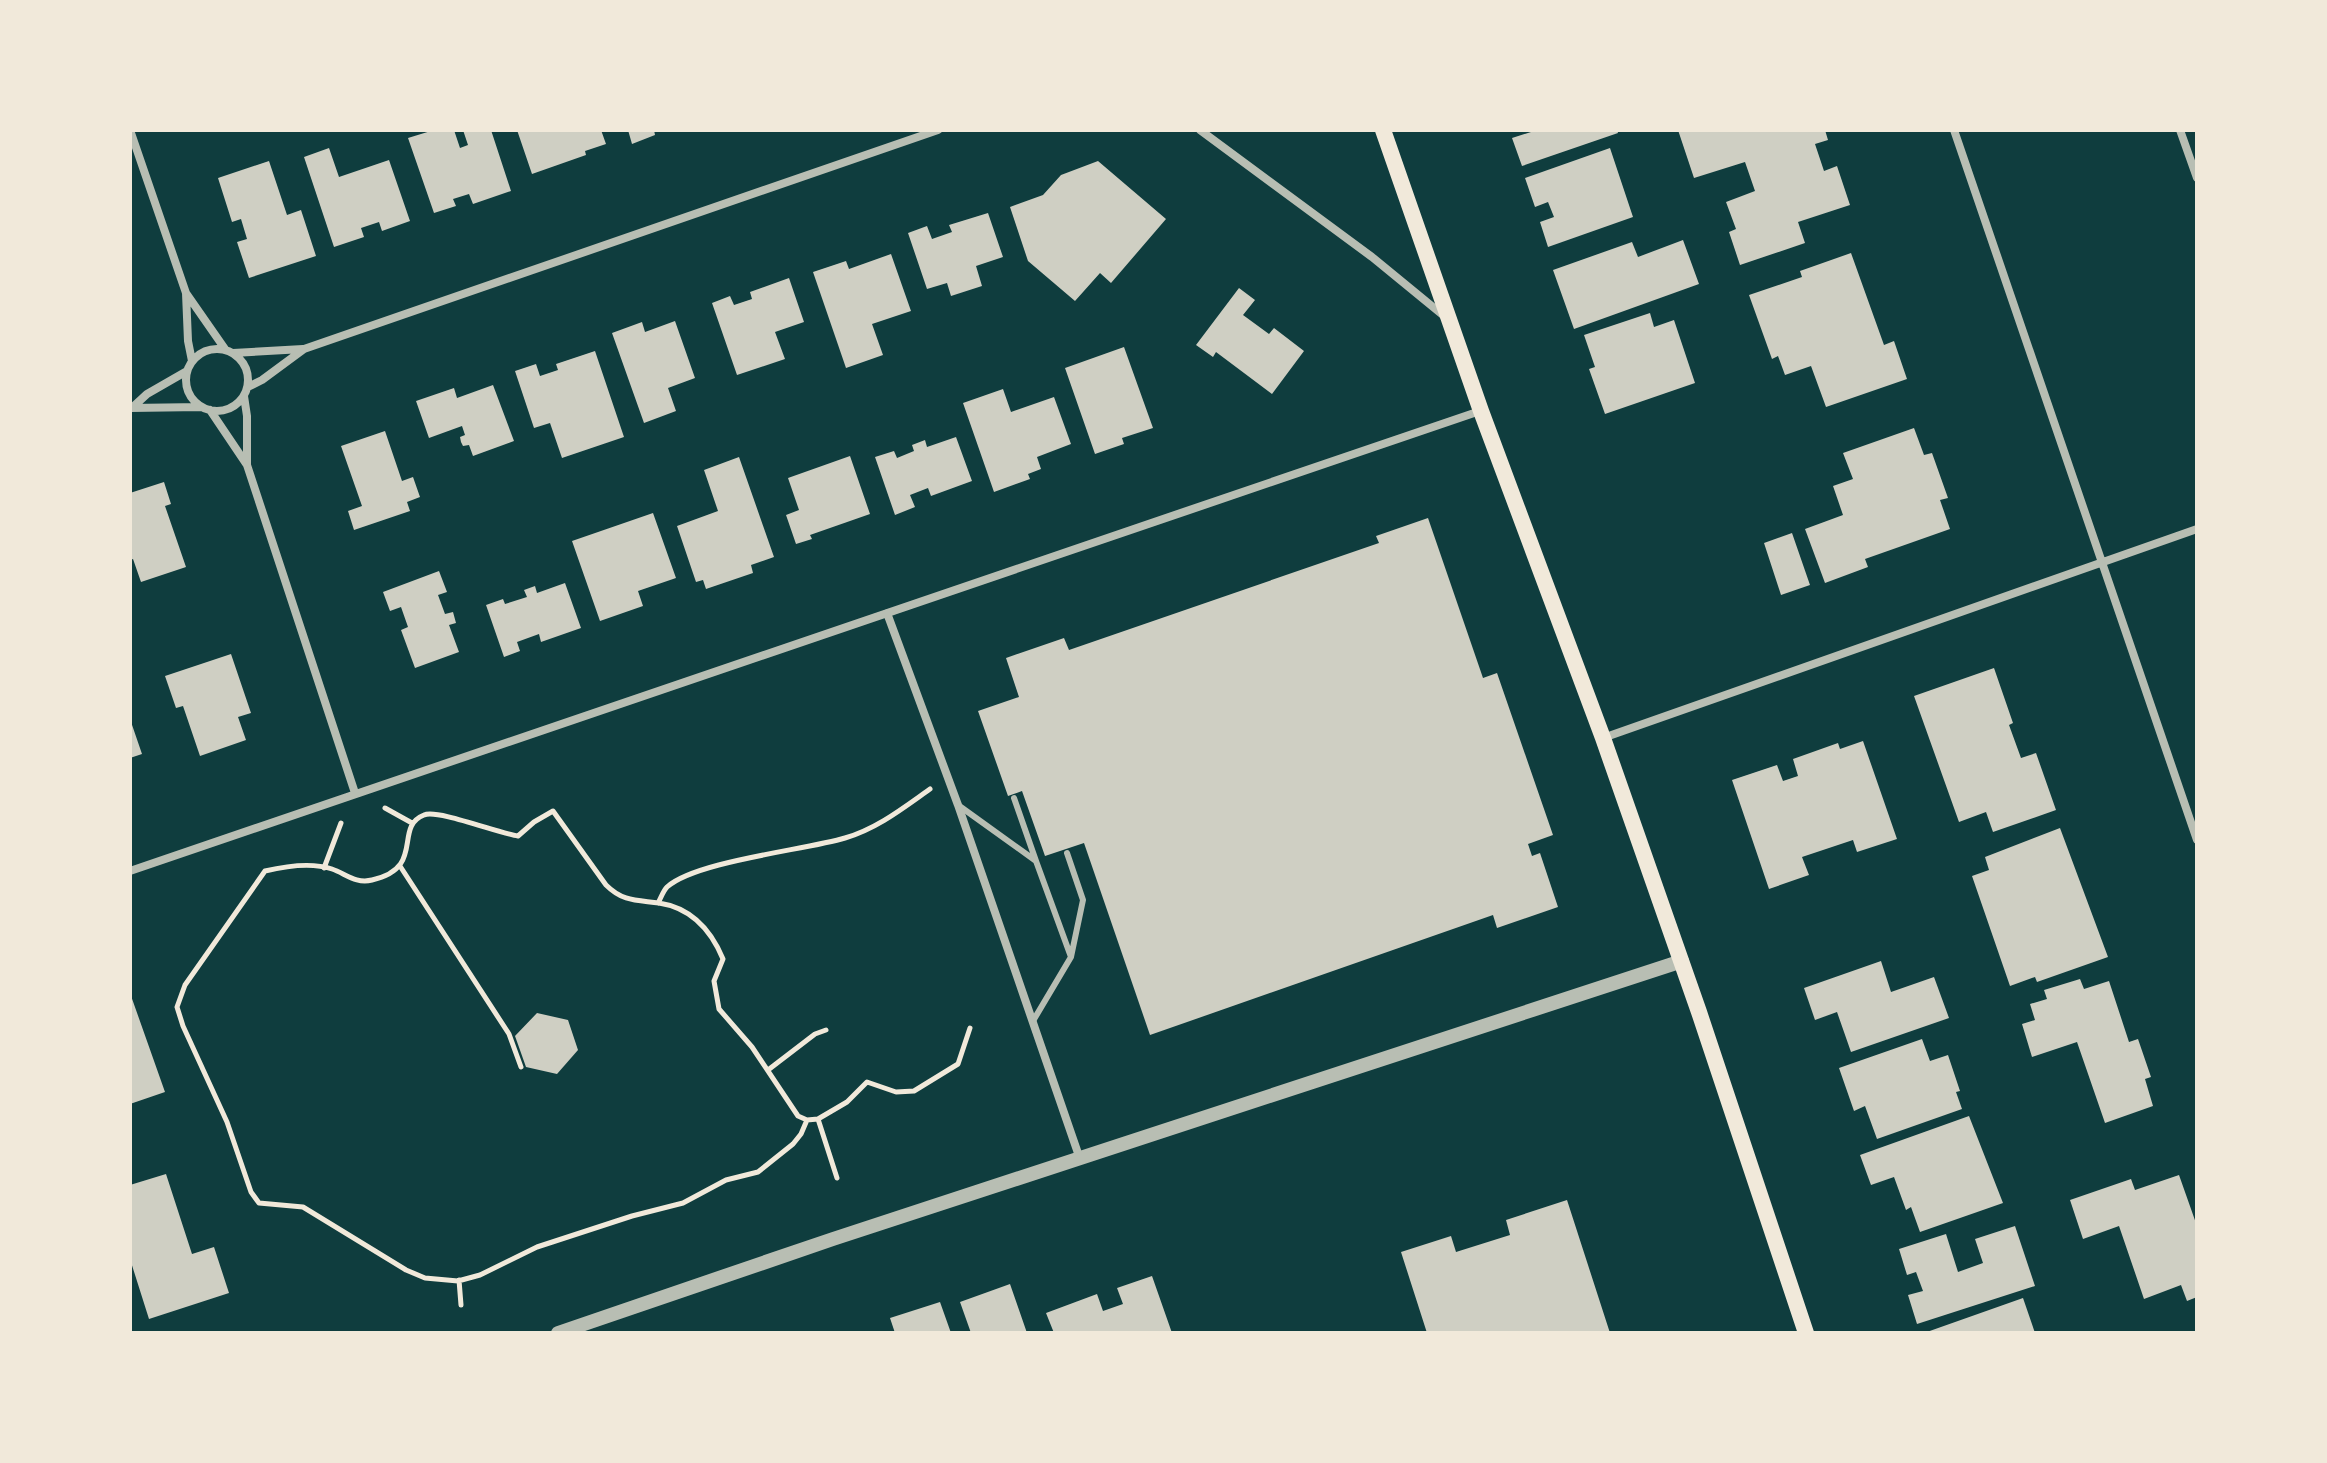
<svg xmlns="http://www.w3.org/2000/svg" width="2327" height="1463" font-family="Overpass,sans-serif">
<rect width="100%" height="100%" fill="#0f3d3e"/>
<path fill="#cfcfc3" d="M434,130H454L460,148L468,145L463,130H491L511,191L473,204L469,194L453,199L456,206L434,213L408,138Z
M517,130H601L606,144L585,151L586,155L532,174Z
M628,130H654L655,135L632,144Z
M1530,130H1617L1618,133L1522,166L1512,138L1531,132Z
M1678,130H1825L1828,140L1815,144L1824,171L1837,166L1850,205L1798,222L1805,243L1740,265L1729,232L1736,229L1726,202L1755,191L1745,162L1694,178Z
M329,148L339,177L389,160L410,221L382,231L379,222L361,228L364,237L334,247L304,157Z
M1610,148L1633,217L1548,247L1540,222L1554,217L1548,202L1535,207L1525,178Z
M269,161L287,215L301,210L316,256L249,278L237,242L247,239L241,219L232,222L218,178Z
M1098,161L1166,219L1111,283L1100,273L1075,301L1028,261L1010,207L1043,195L1061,175Z
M988,213L1003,257L976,266L982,286L951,296L947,283L927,289L908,233L927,226L932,239L952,232L949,225Z
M1683,240L1699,284L1574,329L1553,270L1632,242L1638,257Z
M1851,253L1884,345L1894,341L1907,379L1826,407L1811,366L1785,375L1778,356L1772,359L1749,295L1802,277L1800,271Z
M891,254L911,311L872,324L883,355L846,368L813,272L846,261L849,269Z
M789,278L804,322L775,332L785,359L737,375L712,303L730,296L734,305L752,299L750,292Z
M1239,288L1255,300L1243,315L1269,334L1274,328L1304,351L1272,394L1216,352L1213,357L1196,345Z
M1650,313L1654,327L1674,320L1695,383L1605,414L1589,369L1595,367L1584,335Z
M675,321L695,378L668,388L676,411L644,423L612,333L642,322L645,332Z
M1124,347L1153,428L1122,438L1124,444L1095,454L1065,368Z
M595,351L624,437L562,458L550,423L534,428L515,371L536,364L540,376L558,370L556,364Z
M493,385L514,441L473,456L469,445L463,446L461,442L460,437L465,435L462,426L429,438L416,401L454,388L457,398Z
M1003,389L1011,412L1054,397L1071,444L1037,457L1041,469L1028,474L1030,479L994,492L963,403Z
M1914,428L1924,455L1932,453L1948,498L1940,500L1950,529L1865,559L1868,567L1825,583L1805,529L1843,515L1833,486L1853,479L1843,453Z
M385,431L402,481L413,477L420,497L407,502L410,511L354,530L348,511L362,506L341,446Z
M956,437L972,481L931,496L928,488L910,495L915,507L895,515L875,457L894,451L897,458L914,451L912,445L925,440L927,447Z
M850,456L870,514L810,535L812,539L796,544L786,515L799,510L788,478Z
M739,457L774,557L751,565L753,573L706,589L703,580L696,582L677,526L718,511L704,470Z
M164,482L171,504L165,506L186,567L141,582L133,559L130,560V493Z
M653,513L676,578L638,591L643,606L600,621L572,541Z
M1428,518L1483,678L1497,673L1553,835L1528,844L1532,856L1540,853L1558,907L1497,928L1493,915L1150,1035L1084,843L1045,856L1022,791L1008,796L978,711L1019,697L1006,658L1064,638L1069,650L1379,543L1376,536Z
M1792,533L1810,585L1781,595L1764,543Z
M439,571L447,592L438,595L445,614L453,612L456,623L449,625L459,652L415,668L401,630L408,627L401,607L390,611L383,592Z
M565,583L581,628L541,642L539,634L517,642L520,651L504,657L486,605L503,599L505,604L527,597L524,590L535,586L537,593Z
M231,654L251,713L238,717L246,740L200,756L183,706L176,708L165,676Z
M1994,668L2013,723L2009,725L2021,758L2036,753L2056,810L1993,832L1986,812L1959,822L1914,696Z
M130,719L142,754L130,758Z
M1863,741L1897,839L1857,852L1853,840L1802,857L1809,875L1769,889L1732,780L1777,765L1783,781L1798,776L1793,759L1838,743L1840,749Z
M2060,828L2108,957L2037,982L2035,977L2010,986L1972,876L1989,870L1985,857Z
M1881,961L1891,992L1934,977L1949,1018L1851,1052L1837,1012L1815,1020L1804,988Z
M2080,979L2084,989L2109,981L2129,1042L2138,1039L2151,1077L2145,1079L2153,1106L2105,1123L2077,1042L2032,1057L2022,1024L2035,1020L2030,1004L2047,999L2044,990Z
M130,993L165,1092L130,1104Z
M537,1013L568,1020L578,1050L557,1074L526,1067L515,1036Z
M1922,1039L1930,1061L1948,1055L1960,1091L1956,1092L1962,1109L1877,1139L1865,1106L1854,1111L1839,1068Z
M1969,1116L2003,1203L1920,1232L1911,1207L1906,1210L1894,1177L1871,1185L1860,1155Z
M166,1174L192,1254L214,1247L229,1293L149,1319L130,1259V1185Z
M2179,1175L2197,1226V1297L2187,1301L2181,1285L2144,1299L2119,1226L2083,1239L2070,1200L2131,1179L2135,1190Z
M1567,1200L1610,1333H1427L1401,1252L1451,1236L1456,1252L1510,1235L1506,1220Z
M2015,1226L2035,1286L1917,1324L1908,1295L1923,1291L1916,1272L1907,1275L1899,1249L1946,1234L1958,1272L1983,1263L1975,1239Z
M1152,1276L1172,1333H1054L1046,1313L1097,1294L1103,1311L1123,1304L1117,1288Z
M1010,1284L1027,1333H971L960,1302Z
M2023,1298L2035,1333H1924Z
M940,1302L951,1333H895L890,1318Z"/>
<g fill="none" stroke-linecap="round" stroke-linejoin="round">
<path stroke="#f1e9da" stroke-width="5" d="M385,808L412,823
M553,811L606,885C623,902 637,900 659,903C692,908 711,930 723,959L714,981L719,1009L752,1047L798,1116L807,1120L801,1134L793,1144L758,1172L726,1180L683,1203L632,1216L537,1247L480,1275L458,1281L425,1278L406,1270L303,1207L259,1203L251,1192L227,1122L183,1026L177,1007L185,985L265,871C286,866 311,862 332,869C346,874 356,884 372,880C426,868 393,827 424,815C437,809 498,833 518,836L534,822Z
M400,866L509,1034L521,1067
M324,868L341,823
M658,903C661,898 663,891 667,887C696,861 805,850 845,838C878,828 903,808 930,789
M768,1070L815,1034L826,1030
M818,1119L847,1102L867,1082L896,1092L914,1091L958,1064L970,1028
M807,1120L818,1119L837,1178
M459,1280L461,1305"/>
<path stroke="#b8beb3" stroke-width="6" d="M1014,798L1036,861
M958,805L1036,861L1071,957L1033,1021
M1067,853L1083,900L1071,957"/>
<path stroke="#b8beb3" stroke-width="8" d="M130,130L186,293L188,341L192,361
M1200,130L1372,257L1444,316
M1954,130L2197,840
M2180,130L2197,178
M186,293L225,349
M186 380a31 31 0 1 1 62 0a31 31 0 1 1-62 0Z
M233,353L303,349
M248,387L262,380L304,349L938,130
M244,396L247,416V464
M134,406L147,394L187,371
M130,408L201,407
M210,410L247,465L355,793
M887,613L958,805L1080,1159
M1603,738L2197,529
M130,871L1480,411"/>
<path stroke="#b8beb3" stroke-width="14" d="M558,1333L833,1239L1682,961"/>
<path stroke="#f1e9da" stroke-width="16" d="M1383,130L1481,411L1603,738L1699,1012L1806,1333"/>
</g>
<rect width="2327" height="1463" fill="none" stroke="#f1e9da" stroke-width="264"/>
</svg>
